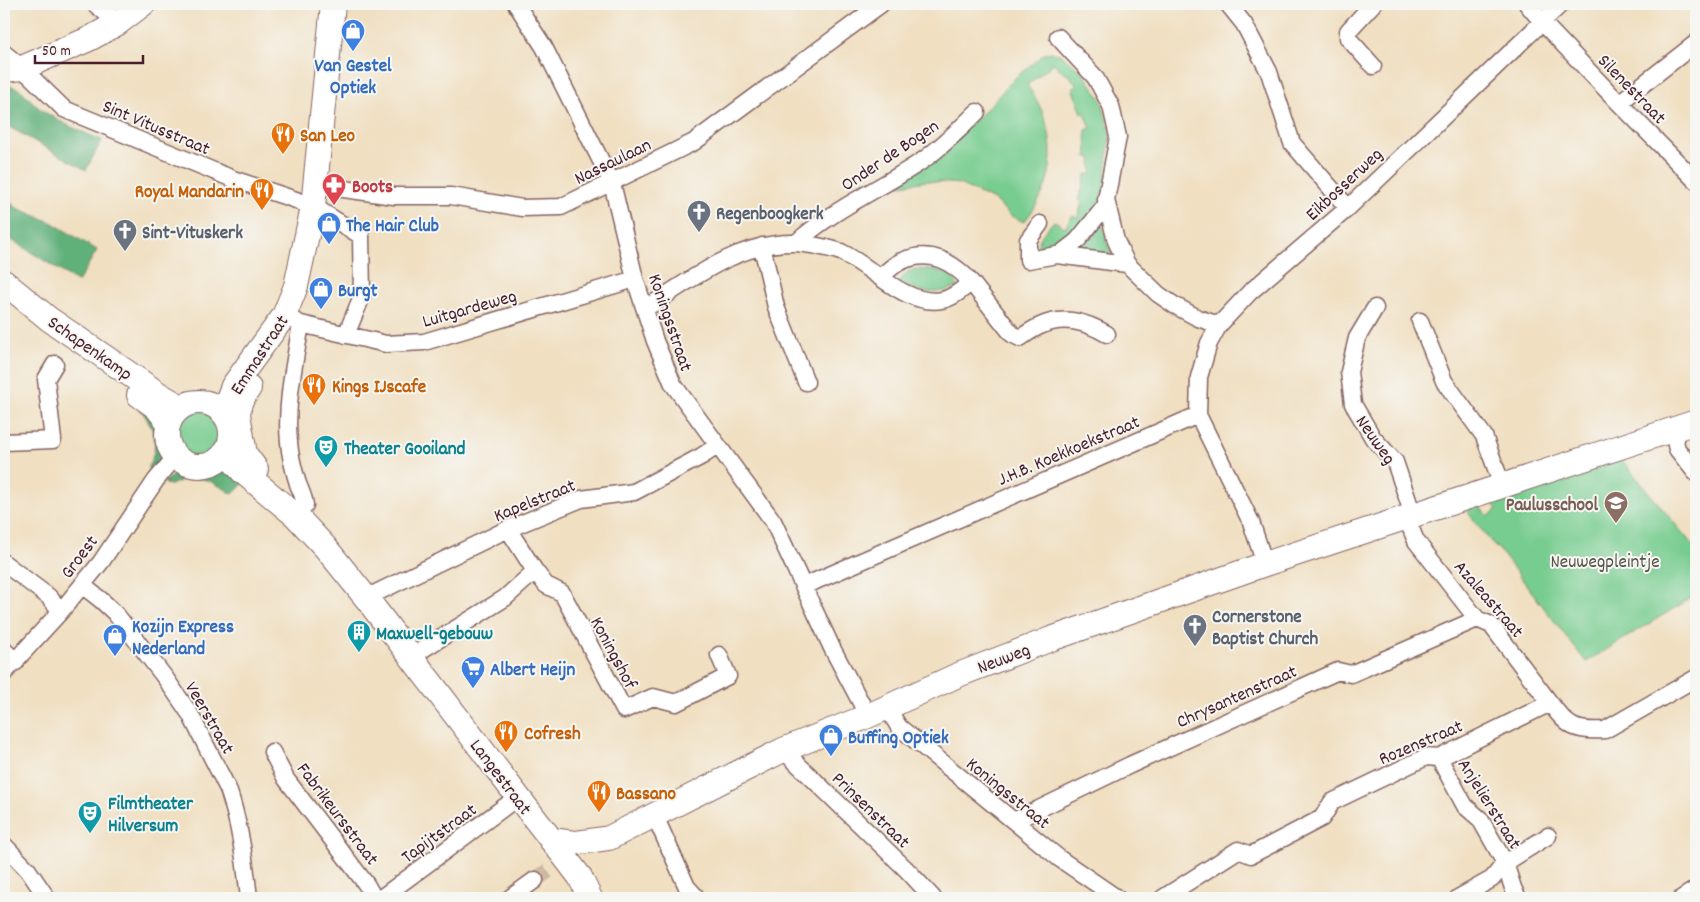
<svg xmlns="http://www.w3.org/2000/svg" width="1700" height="902" font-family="Dekko,sans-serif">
<rect width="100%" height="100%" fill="#f6f6f2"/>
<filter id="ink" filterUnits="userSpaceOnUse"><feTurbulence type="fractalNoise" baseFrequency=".02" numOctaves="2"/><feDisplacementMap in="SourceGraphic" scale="10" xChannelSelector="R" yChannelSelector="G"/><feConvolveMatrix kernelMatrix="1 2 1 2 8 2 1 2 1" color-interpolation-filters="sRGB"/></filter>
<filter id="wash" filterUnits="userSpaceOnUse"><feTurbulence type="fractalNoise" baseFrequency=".0096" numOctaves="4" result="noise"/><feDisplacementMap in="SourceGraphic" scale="20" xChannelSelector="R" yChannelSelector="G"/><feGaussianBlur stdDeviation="1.12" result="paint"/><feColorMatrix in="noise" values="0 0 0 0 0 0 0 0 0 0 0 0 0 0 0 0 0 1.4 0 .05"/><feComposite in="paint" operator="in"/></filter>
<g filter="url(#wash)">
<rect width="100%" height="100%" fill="#f0dfc1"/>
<path fill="#77cc8f" stroke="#60765d" d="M1051,52L1057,54H1060L1084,74L1101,99L1110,132L1105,189L1091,219L1056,249L1041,252L1038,249C1037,238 1047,229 1054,221L1065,227L1072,216L1078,218L1082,201L1079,200L1086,174H1092L1091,157H1087L1086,130L1091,128L1085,113H1082L1072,88L1077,85L1066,72L1063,73L1054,63L1027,85C1059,130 1060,179 1024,222L1011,216L994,200L959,184L927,181L894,186L980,116L1015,78L1044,54Z
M1103,224L1107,244L1112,254L1070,252L1093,236Z
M916,269C932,270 952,269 958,287C933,295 922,294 898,283L907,272Z
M176 434a23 23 0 1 1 46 0a23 23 0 1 1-46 0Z
M1621,459L1696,549V595L1586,662L1497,547L1496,548L1466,510L1478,506L1489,516L1497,509L1492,502L1537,489L1540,487Z"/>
<path fill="#61b07a" stroke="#566852" d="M4,85C26,87 26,99 42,110C60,123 82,132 102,140L86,170L4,124Z
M4,197L17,208L51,222L97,250L78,282L4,235Z
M136,404L162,428L163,455L153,473L148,468C162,441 153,425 136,404Z
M224,466L246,481L233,494C208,479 198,472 171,485L165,484L166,480L181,471H202Z"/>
</g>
<g filter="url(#ink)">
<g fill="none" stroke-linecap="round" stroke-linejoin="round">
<path stroke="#cfb9a3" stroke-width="16" stroke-dasharray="16 8" stroke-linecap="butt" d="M535,880L548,871"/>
<defs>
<path id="street" d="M95,4L118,23
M516,4L544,47L612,183L635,279L655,341L673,384L773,521L832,648L868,716
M1228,4L1244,24L1269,72L1292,143L1348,208
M1373,4L1348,31V38L1373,66
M1527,4L1542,22L1619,103L1696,181
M1058,37L1095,77L1111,106L1118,137L1106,200L1116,241L1127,264L1158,294L1174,305L1198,318L1219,325
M4,53L22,68L64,109L233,179L296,200L321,211L361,236L362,296L346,335
M1619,103L1696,43
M315,185L394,196H451L522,208L561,207L694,142L881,4
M1040,224L1028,240V260L1057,255L1127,264
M796,243C833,209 880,189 922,161C942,147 960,129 977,112
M762,246L776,307L806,382
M1059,255L1077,241L1107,204
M971,282L1012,334L1020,338C1026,334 1033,329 1040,326C1064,315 1086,322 1107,334
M1375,308L1357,338L1349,372L1353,404L1373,438L1395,462L1413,515
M645,309C690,280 739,241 796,243C808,244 830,248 841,252C871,266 906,307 942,300C953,298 963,289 971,282C952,261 930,249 902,261C894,264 887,272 880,277
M284,316L301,324L386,344L424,342L635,279
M1420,321L1444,381L1484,436L1502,485
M1670,431L1675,441L1677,449L1696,473
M4,442L53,440L46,379L55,364
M296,516L305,505C304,497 301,491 298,484C294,471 290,456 289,442C285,405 295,361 301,324
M1403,518L1409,524L1416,541L1477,619L1491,625L1550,703
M508,529L535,571L546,585L562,593L624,710L653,697L676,703L728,676L719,655
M4,563L49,597L61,611
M1265,564L1251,522L1198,415L1199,377L1209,343L1219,325L1250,292L1348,208L1561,4
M82,585L101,600L115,613L166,679L190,714L228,789C240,824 245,862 249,898
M804,586L1198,415
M367,599L378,592L508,529L581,499L634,492L702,456L717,446
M4,650L16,662
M412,656L505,598L535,571
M4,673L61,611L101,562L156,480L176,456
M883,709L891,714L899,727L1060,859L1117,898
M783,750L907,870L933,898
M272,752L286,779L366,884L374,898
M1439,758L1465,806L1480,819L1505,863L1513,888L1518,898
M654,814L687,887L697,898
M1014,821L1130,765L1338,671L1351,674L1477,619
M4,845L28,870L47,898
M381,898L518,797
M510,898L535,880
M1163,898L1238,850L1251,855L1322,818L1332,802L1426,757L1439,758L1550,703C1568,727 1574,732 1605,730L1696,678
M1458,898L1492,879L1505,863L1548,836
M1682,898L1696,889"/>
<path id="secondary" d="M4,70L22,68L89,39L118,23L143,4
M4,282L49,319L160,395L181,407
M249,388L240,402L238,414L245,454L256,469
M139,395L156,407L169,423
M167 434a32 32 0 1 1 64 0a32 32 0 1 1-64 0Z
M223,412L233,386L284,316L296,286L313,207L333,4
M228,449L234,462L243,472L296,516L325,547L367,599L518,797L567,860L580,877L590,898
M551,840L575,843L609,838L783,750L868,716L958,675L1051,639L1265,564L1696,422"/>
</defs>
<use href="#street" stroke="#846260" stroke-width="19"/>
<use href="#secondary" stroke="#846260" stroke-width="26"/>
<use href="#street" stroke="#fff" stroke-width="16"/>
<use href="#secondary" stroke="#fff" stroke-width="24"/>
</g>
</g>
<defs>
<symbol id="shop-pin" viewBox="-11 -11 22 30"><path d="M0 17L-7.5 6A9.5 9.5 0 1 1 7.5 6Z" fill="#3f7fe0" stroke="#f6f6f2"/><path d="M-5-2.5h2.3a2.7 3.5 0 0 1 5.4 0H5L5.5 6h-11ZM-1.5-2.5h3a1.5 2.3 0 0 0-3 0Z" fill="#fff"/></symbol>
<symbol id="restaurant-pin" viewBox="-11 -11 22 30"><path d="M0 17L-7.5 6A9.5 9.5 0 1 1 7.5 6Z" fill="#e8710a" stroke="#f6f6f2"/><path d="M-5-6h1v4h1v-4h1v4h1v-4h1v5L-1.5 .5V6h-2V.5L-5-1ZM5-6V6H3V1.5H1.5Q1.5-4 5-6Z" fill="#fff"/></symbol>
<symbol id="pharmacy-pin" viewBox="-11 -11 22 30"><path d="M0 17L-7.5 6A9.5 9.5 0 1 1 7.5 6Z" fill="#e0444e" stroke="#f6f6f2"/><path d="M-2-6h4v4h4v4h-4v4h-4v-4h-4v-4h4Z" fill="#fff"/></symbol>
<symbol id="church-pin" viewBox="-11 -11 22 30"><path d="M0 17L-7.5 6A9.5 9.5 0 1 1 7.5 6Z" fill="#6b7280" stroke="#f6f6f2"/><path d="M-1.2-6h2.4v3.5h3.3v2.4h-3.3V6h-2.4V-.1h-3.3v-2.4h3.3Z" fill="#fff"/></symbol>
<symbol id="theatre-pin" viewBox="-11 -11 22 30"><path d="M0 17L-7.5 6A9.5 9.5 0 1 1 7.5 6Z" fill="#0f9aa8" stroke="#f6f6f2"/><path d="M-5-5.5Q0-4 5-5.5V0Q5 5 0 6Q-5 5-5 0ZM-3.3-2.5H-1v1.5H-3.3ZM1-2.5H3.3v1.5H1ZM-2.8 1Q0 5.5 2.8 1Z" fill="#fff"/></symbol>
<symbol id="school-pin" viewBox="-11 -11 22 30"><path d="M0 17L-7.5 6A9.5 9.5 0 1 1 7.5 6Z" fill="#8d6e63" stroke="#f6f6f2"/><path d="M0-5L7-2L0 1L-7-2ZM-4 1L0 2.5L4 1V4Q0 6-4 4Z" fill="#fff"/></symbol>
<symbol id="building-pin" viewBox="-11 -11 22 30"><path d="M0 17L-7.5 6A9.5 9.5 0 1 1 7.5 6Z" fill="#0f9aa8" stroke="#f6f6f2"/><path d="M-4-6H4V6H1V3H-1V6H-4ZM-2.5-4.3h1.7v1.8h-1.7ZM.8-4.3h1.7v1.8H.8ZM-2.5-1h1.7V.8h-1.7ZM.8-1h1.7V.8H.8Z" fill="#fff"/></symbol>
<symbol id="supermarket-pin" viewBox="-11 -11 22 30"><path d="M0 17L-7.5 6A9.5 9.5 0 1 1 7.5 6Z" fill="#3f7fe0" stroke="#f6f6f2"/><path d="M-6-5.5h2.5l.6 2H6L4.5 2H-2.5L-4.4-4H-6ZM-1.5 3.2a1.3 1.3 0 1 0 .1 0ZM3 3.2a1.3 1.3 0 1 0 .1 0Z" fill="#fff"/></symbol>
</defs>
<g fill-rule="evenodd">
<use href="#shop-pin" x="339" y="17" width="28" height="38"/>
<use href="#restaurant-pin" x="269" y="120" width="28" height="38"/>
<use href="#pharmacy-pin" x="320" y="171" width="28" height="38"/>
<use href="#restaurant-pin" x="248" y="176" width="28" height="38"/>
<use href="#church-pin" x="685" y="198" width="28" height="38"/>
<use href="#shop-pin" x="315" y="210" width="28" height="38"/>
<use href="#church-pin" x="111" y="217" width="28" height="38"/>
<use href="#shop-pin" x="307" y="275" width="28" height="38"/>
<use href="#restaurant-pin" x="300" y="371" width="28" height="38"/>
<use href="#theatre-pin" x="312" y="433" width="28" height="38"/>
<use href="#school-pin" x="1602" y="489" width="28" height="38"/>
<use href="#church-pin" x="1181" y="612" width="28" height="38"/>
<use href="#building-pin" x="345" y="618" width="28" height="38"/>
<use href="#shop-pin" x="101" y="622" width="28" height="38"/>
<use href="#supermarket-pin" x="459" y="654" width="28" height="38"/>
<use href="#restaurant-pin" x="492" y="718" width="28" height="38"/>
<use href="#shop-pin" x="817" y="722" width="28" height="38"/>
<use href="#restaurant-pin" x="585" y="778" width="28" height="38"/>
<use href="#theatre-pin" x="76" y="799" width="28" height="38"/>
</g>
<g text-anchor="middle" stroke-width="4" stroke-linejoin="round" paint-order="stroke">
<g font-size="19" font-weight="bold" fill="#366cbe" stroke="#f6f6f2" text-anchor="start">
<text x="353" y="71" text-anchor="middle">Van Gestel<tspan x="353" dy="22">Optiek</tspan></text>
<text x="346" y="231">The Hair Club</text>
<text x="338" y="296">Burgt</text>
<text x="132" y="632">Kozijn Express<tspan x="132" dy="22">Nederland</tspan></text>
<text x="490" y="675">Albert Heijn</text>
<text x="848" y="743">Buffing Optiek</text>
</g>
<g font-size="19" fill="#4a1f2b" stroke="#f6f6f2">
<text transform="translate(1633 88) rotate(46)" y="7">Silenestraat</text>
<text transform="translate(157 126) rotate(23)" y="7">Sint Vitusstraat</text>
<text transform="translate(889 154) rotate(-34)" y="7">Onder de Bogen</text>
<text transform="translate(612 160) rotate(-26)" y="7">Nassaulaan</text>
<text transform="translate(1343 183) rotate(-43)" y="7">Eikbosserweg</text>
<text transform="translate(469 307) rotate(-16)" y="7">Luitgardeweg</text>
<text transform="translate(672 322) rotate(71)" y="7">Koningsstraat</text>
<text transform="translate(91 347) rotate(35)" y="7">Schapenkamp</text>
<text transform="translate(258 354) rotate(-57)" y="7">Emmastraat</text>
<text transform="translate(1377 439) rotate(55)" y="7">Neuweg</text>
<text transform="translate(1068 449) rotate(-23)" y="7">J.H.B. Koekkoekstraat</text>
<text transform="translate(534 499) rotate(-22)" y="7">Kapelstraat</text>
<text transform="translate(78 556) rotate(-53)" y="7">Groest</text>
<text transform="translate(1490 598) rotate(49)" y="7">Azaleastraat</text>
<text transform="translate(615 652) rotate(62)" y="7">Koningshof</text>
<text transform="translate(1003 657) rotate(-21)" y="7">Neuweg</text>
<text transform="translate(1236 695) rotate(-24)" y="7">Chrysantenstraat</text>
<text transform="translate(211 717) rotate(60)" y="7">Veerstraat</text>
<text transform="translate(1420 741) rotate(-23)" y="7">Rozenstraat</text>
<text transform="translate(502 776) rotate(53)" y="7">Langestraat</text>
<text transform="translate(1009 792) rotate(39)" y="7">Koningsstraat</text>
<text transform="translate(1491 803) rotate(58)" y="7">Anjelierstraat</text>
<text transform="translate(872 809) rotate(44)" y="7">Prinsenstraat</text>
<text transform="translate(339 813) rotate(53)" y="7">Fabrikeursstraat</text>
<text transform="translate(438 832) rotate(-36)" y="7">Tapijtstraat</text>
</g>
<g font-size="19" font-weight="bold" fill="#c56008" stroke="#f6f6f2" text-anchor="start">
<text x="300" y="141">San Leo</text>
<text x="244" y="197" text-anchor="end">Royal Mandarin</text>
<text x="332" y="392">Kings IJscafe</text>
<text x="524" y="739">Cofresh</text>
<text x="616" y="799">Bassano</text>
</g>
<g font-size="19" font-weight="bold" fill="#be3a42" stroke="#f6f6f2" text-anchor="start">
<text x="352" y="192">Boots</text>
</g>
<g font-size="19" font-weight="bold" fill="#5b616d" stroke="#f6f6f2" text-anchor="start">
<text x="716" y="219">Regenboogkerk</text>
<text x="142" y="238">Sint-Vituskerk</text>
<text x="1212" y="622">Cornerstone<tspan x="1212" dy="22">Baptist Church</tspan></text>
</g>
<g font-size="19" font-weight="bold" fill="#0d838f" stroke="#f6f6f2" text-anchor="start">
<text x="344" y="454">Theater Gooiland</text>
<text x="376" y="639">Maxwell-gebouw</text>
<text x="108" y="809">Filmtheater<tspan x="108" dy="22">Hilversum</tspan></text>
</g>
<g font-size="19" font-weight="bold" fill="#785e54" stroke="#f6f6f2" text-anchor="end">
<text x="1598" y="510">Paulusschool</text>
</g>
<g font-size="19" fill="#585349" stroke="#f6f6f2">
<text x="1605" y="567">Neuwegpleintje</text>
</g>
</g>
<rect width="1700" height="902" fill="none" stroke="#f6f6f2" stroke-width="20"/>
<path d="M35 55v8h108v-8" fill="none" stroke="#4a1f2b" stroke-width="2.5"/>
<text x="42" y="55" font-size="15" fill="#4a1f2b" stroke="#f6f6f2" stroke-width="4" paint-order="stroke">50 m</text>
</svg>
